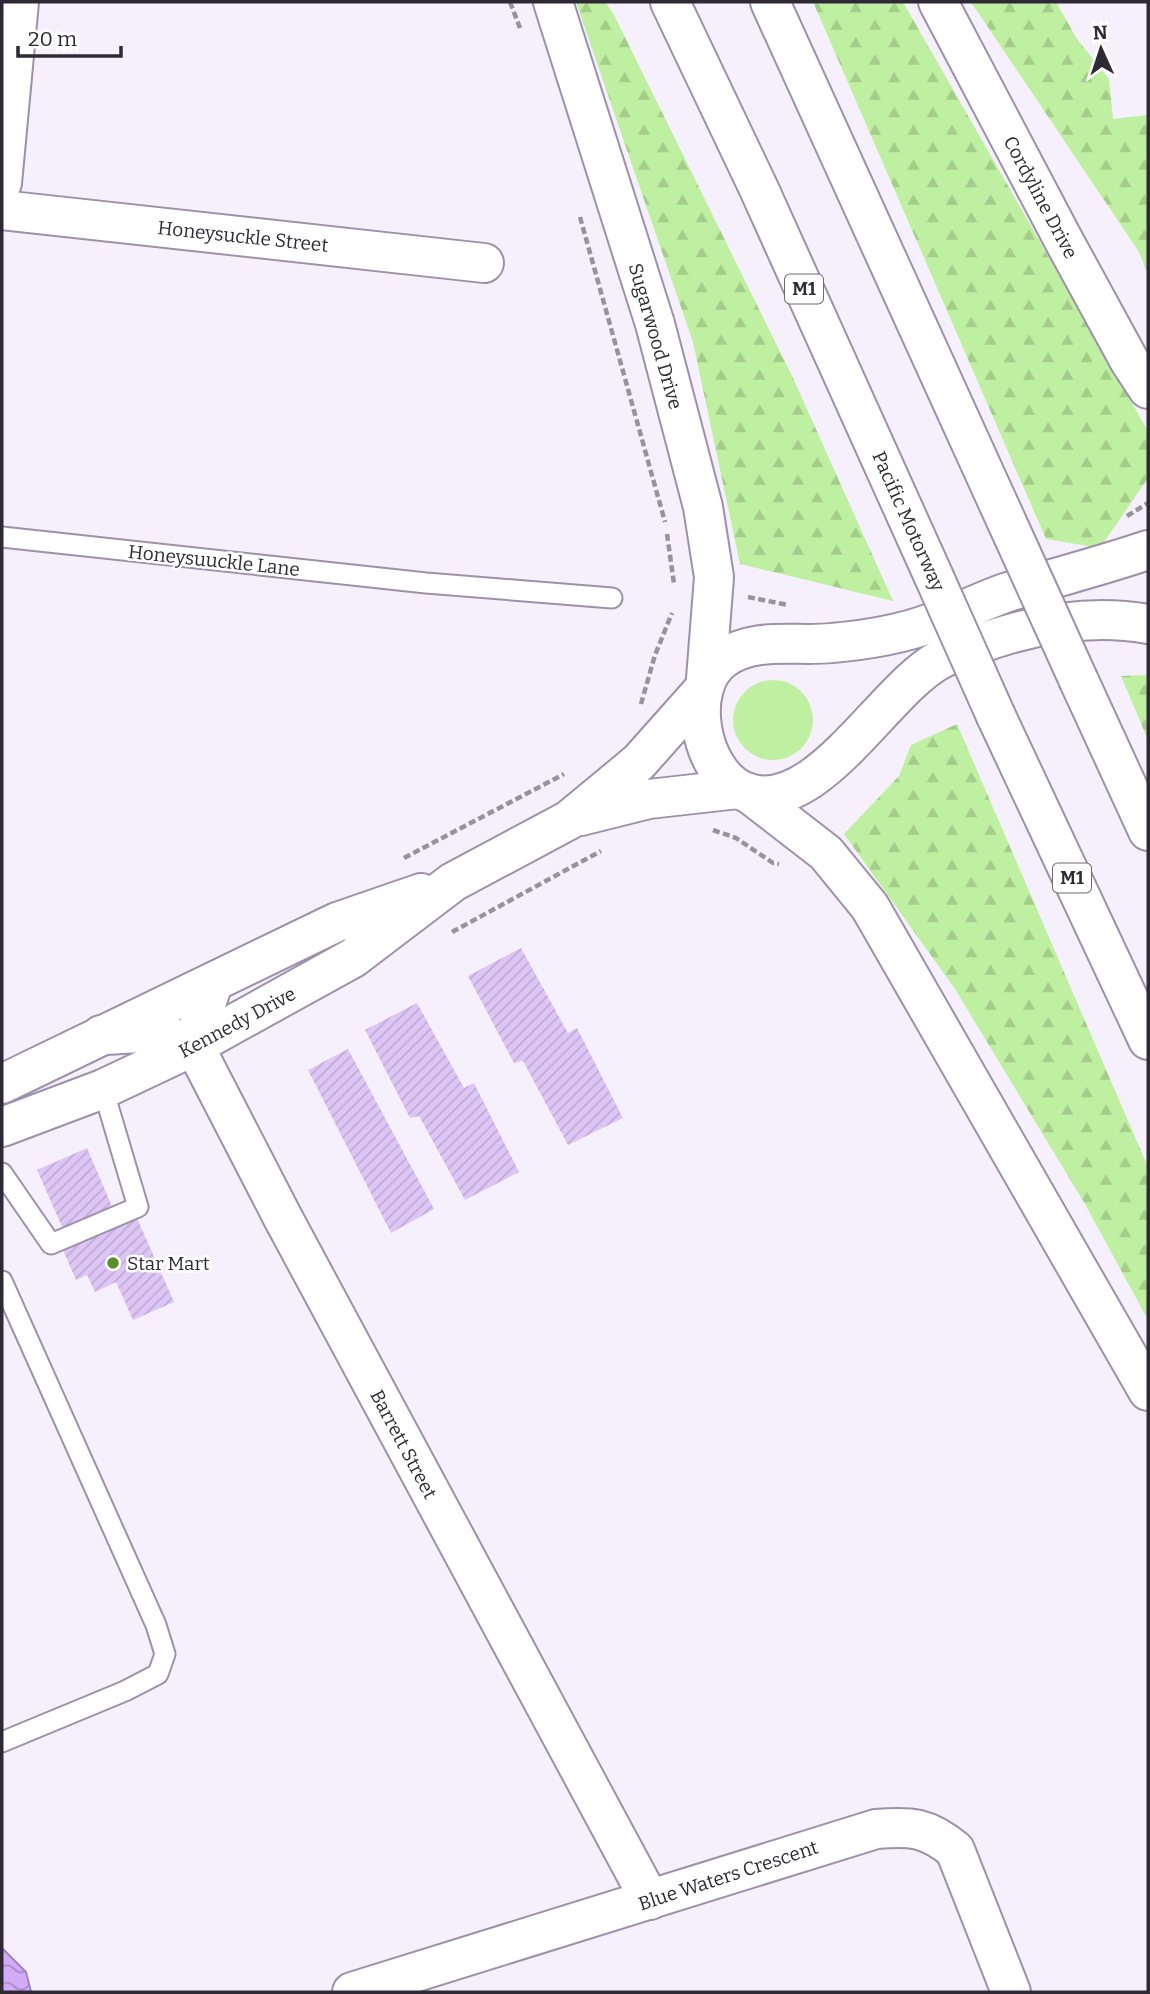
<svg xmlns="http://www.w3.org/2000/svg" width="1150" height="1994" font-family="Bitter,serif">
<defs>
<pattern id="forest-firs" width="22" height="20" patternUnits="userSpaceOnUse" patternTransform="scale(1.75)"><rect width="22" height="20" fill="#bfefa0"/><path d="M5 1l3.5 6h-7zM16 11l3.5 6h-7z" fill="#a4cd8a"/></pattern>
<pattern id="water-waves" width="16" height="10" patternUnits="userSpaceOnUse" patternTransform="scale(1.75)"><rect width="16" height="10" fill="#d2abf9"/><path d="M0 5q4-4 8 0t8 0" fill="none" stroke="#ab8bca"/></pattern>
<pattern id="building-hatch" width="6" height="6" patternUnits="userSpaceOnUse" patternTransform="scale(1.75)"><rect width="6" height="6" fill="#ddc6f6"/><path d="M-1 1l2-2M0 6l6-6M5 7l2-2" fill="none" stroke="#beaad4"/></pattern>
</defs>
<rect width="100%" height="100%" fill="#f6f0fc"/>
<path fill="#bfefa0" d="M733 720a40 40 0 1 1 80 0a40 40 0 1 1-80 0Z"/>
<path fill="url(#forest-firs)" d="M576,2H605L613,13L793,378L893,601L740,564L693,342Z
M813,2H903L1148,431V478L1100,548L1046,539Z
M971,2H1056L1077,39L1109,79L1113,119L1148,115V274L1139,252Z
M1148,675V740L1121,676Z
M957,724L1148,1167V1320L1085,1204L955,989L844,834L899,776L911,745Z"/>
<path fill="url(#water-waves)" stroke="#a184be" stroke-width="2" d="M2,1948L26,1972L31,1992H2Z"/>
<path fill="url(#building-hatch)" d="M521,948L568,1033L577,1028L623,1118L568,1145L523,1061L514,1063L468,976Z
M417,1003L464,1088L474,1083L519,1172L465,1200L419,1116L410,1118L365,1030Z
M348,1049L434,1209L391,1233L308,1070Z
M87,1148L120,1225L137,1218L174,1302L133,1320L116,1282L95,1292L87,1275L76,1280L63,1250L71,1247L37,1170Z"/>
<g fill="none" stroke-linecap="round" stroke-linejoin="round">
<defs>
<path id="service" d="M2,537L426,583L612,598
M2,1173L51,1244L138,1207L103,1089
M2,1281L156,1625L165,1654L158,1674L125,1691L2,1742"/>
<path id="minor" d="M2,183L19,2
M2,210L484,263
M101,1035C142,1034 176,1024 202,1061L283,1218L650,1900
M192,1047L213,983
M352,1992L876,1829C911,1826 927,1827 955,1850L1011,1992"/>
<path id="tertiary" d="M553,2L655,324L703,507L714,577L706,679
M938,2L1064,241L1129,360L1148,389
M1148,550C1101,566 1053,578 1005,593C980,602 956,614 931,623C899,635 866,640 832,643C796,647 755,636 723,659C684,688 700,772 743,791C814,822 884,688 941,659C951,654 961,651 971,647C1028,625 1088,613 1148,624
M581,816L649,799L738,789
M2,1084L337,922L421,893
M2,1127L103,1089L192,1047L353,958L453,882L569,820L639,762L703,690"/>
<path id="motorway" d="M670,2L759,189L934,577
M770,2L1020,551
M1079,681L1148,831
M996,716L1148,1040
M751,795L826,853L870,907L1148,1391"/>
</defs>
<use href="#service" stroke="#9d90ac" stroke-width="23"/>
<use href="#minor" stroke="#9d90ac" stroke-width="42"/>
<use href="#tertiary" stroke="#9d90ac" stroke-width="42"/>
<use href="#motorway" stroke="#9d90ac" stroke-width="42"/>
<path stroke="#97929d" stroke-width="4.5" stroke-dasharray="7 3.5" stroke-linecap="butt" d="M510,2L520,28
M580,217L665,522
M1127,516L1148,503
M667,534L674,584
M748,597L788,605
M641,704L655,655L672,613
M713,830L736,838L773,863L779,864
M404,858L564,774
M452,932L601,851"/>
<use href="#service" stroke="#fff" stroke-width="19"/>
<use href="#minor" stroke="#fff" stroke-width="38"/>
<use href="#tertiary" stroke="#fff" stroke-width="38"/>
<use href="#motorway" stroke="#fff" stroke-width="38"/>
<defs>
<path id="motorway-bridge" d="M1020,551L1079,681
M934,577L996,716"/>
</defs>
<use href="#motorway-bridge" stroke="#9d90ac" stroke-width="42" stroke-linecap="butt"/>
<use href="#motorway-bridge" stroke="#fff" stroke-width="38"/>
</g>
<circle fill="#588f2a" stroke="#fff" stroke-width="2.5" cx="113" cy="1263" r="7"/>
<g text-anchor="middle" stroke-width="5" stroke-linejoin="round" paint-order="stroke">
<g fill="#fff" stroke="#6d6971" stroke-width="2">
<rect x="785" y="274.5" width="38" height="29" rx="5"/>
<rect x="1053" y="863.5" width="38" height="29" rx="5"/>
</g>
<g font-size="18" font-weight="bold" fill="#2e2934">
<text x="804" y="295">M1</text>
<text x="1072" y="884">M1</text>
</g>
<g font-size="19" fill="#2e2934" stroke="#fff">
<text transform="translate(1041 197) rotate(62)" y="7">Cordyline Drive</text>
<text transform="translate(243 236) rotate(6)" y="7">Honeysuckle Street</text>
<text transform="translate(656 336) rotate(74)" y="7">Sugarwood Drive</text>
<text transform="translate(909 521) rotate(66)" y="7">Pacific Motorway</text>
<text transform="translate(214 560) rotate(6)" y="7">Honeysuuckle Lane</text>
<text transform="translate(237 1022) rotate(-28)" y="7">Kennedy Drive</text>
<text transform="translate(404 1444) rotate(62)" y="7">Barrett Street</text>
<text transform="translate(728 1875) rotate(-18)" y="7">Blue Waters Crescent</text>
</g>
<g font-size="19" fill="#2e2934" stroke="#fff" text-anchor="start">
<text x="127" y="1270">Star Mart</text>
</g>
</g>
<rect width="1150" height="1994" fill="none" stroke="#2e2934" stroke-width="7"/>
<g transform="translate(1101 49) rotate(357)" stroke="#ffffff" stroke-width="5" paint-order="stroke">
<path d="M0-5L12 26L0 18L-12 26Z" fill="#2e2934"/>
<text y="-10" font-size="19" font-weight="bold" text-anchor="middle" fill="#2e2934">N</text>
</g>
<path d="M18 46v10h103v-10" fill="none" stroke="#2e2934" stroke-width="3.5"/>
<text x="28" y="46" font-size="21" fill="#2e2934" stroke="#ffffff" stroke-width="5" paint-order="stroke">20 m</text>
</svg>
